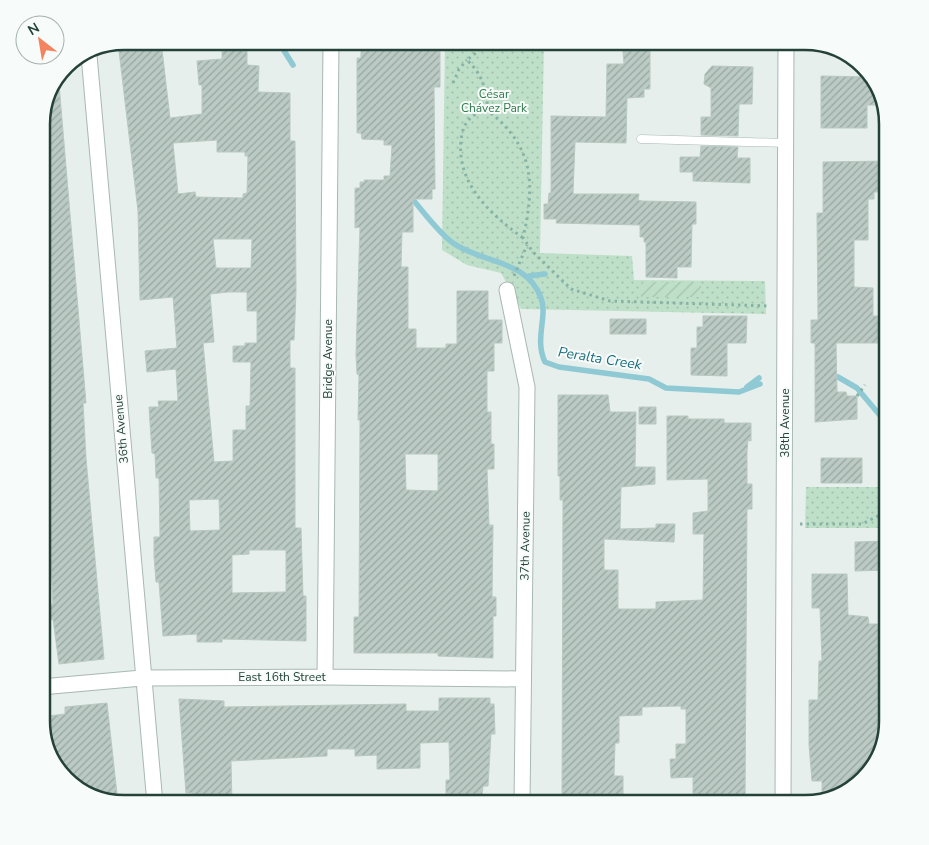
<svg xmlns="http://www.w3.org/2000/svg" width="929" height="845" font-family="'Nunito Sans',sans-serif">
<defs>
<pattern id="park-dots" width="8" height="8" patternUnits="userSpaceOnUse" patternTransform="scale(1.25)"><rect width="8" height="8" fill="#bfe0c8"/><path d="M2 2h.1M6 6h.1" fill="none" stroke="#a4c1ad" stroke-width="1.8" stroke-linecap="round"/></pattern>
<pattern id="garden-furrows" width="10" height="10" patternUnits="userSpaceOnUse" patternTransform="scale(1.25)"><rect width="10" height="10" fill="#bfe0c8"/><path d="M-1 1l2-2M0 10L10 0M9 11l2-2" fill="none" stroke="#a4c1ad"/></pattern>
<pattern id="building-hatch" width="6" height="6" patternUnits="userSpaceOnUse" patternTransform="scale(1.25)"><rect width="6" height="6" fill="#bbcac4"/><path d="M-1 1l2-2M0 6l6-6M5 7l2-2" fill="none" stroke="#98a6a0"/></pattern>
</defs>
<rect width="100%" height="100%" fill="#e6efeb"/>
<path fill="url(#park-dots)" d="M445,41H544L540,253L632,256L634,280L765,281L766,314L521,309L501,273L467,265L442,250Z
M806,487H888V528H805Z"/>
<path fill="url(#garden-furrows)" d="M641,282H701V297H641Z"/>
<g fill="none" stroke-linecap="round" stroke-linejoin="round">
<path stroke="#8ec9d4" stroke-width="5.5" d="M278,41L293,65
M414,201C426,215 439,233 453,243C483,264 527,259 541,298C548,316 534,339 545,362L559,367L649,379L666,388L739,392L760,384
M529,276L545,274
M838,377L857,388L883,419L888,421
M747,387L759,378"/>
</g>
<path fill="url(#building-hatch)" stroke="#b8c9c2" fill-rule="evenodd" d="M124,41H161L170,118L202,114V85H199L197,61L222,59V41H247V65L259,66L258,92L290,93V141H295L296,292L294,340H290V368H295V528H301L303,596H306V641L222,639V642H197V634L163,636L159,582H156L154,556V537H160L159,478H156L155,454L152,453L149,407H159L158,401H178L176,369L147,372L145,351L177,348L173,297L140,300L138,211L119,51H121L120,43ZM217,140V152H245V156H248L247,193L243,194V198L196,197L195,192L178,194L173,143ZM213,239H252L251,268H216ZM228,292H247V311H257V343H245V346H233V362H251L250,406H246V430H233V461L214,462L203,343L214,342L210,294ZM219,499L220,530L190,531L189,500ZM249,550H286V592L232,593V555L249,554Z
M361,41H440V87H434L435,189H432V199H413V232H402L401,267H408V329H416V348H446V344H457V291H488V320H502V343H494V371H487V412H491V444H494V469H487L489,525H493L492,597H496V616H493V658L438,656V653H354V617H359L360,420H358L359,375L357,374L356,354L360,227L355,228V188H360V182H365L364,180H384V176H390L392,145H384V140L362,139L361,133H357V58H361ZM405,454H438V491L406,490Z
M650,50V89H644V97L627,98L626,143L575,142L573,194H639L638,200L642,201L696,202V224H692L691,267H677V278L646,277V242H644V237H640V225L556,223L557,219H544V204H548L549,193H551V116L606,117L607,64H624L623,51Z
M712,66L753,67L752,104H739L738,136L701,135V117H711V88L704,84L705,74Z
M821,76L871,77L881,92L884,105H867V128H821Z
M59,84L86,403H83L86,458L104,659L59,664L53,619L50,620L48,605L53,604L50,542L41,543V468H46L43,432H41V119Z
M701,146L738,147L737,158H750V183L693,181V172H680V157H700Z
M888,161V190H878V192H874V199H868V240H854V287L873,288V316H888V343H836L837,392H846L847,396H857V419L815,422V343H811V320H818L817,213H823V162Z
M703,316H747L746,343H727V376L691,375V348H697V327H703Z
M610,319H646V334H610Z
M558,395H608L610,412H636L635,467H655V484L621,487L620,529L656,528V524H675L674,542L604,539V570H618V609H656V602L703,600L704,534H693V513L708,511V479L667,480V416H688V419H724V423H751V441L748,440L747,452V484H752V509H747L745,804H693V777L671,778L670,759H676V744H686V709H681V706L642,707V715L619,716V743H615L614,776H623V801H562L563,500H560V476H558Z
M639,407H656V424H639Z
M821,458H862V483H821Z
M888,541V570L855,571V542Z
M812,574H847L848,615L868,617L869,624H888V726L864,779L837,797L822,800V781H812L809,745V700H818L819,661H822L820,608H812Z
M439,698H490V704H494L495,734H491L488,786H483L481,804H446V780H450L449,742L420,743V768L377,769V755L355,756V749H327V756L231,761L232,804H192V793H186L179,699L224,701V707L406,704V711H439Z
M107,703L117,794L101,795L66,780L41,726V717L65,714V707Z"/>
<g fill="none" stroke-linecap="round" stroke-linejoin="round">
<defs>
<path id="service" d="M641,139L786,143"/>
<path id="minor" d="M89,55L155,804
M507,290L527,387L522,804
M325,677L331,41
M41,687L142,678L325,677L522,679"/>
<path id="tertiary" d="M783,804L786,41"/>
</defs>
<use href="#service" stroke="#a8b8b2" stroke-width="9"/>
<use href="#minor" stroke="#a8b8b2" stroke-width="17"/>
<use href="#tertiary" stroke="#a8b8b2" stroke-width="17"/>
<path stroke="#86b3a5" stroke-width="3" stroke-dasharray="2.5 4" stroke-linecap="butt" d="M491,41L467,60C483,75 486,89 488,111C535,147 535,185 523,238L533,252L571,289L610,301L770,306
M453,83L459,69L467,60
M488,111C474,112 465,120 462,134C453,181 489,213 523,238
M514,276L527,245
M857,396L865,385
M800,524H862L888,511"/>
<use href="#service" stroke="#fff" stroke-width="8"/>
<use href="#minor" stroke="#fff" stroke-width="15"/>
<use href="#tertiary" stroke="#fff" stroke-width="15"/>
</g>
<g text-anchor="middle" stroke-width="4" stroke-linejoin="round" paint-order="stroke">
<g font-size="12" fill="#2d7a4b" stroke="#f7fbf9">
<text x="494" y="98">César<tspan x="494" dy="14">Chávez Park</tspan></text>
</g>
<g font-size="12" fill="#24423a" stroke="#f7fbf9">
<text transform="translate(328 359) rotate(-90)" y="4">Bridge Avenue</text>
<text transform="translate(785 423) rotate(-90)" y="4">38th Avenue</text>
<text transform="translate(121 429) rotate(-95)" y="4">36th Avenue</text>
<text transform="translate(525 546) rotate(-89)" y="4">37th Avenue</text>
<text x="282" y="681">East 16th Street</text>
</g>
<g font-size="14" font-style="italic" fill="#1c6f80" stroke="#f7fbf9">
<text transform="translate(600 358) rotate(9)" y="5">Peralta Creek</text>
</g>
</g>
<path d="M0 0H929V845H0ZM124 50H805A74 74 0 0 1 879 124V721A74 74 0 0 1 805 795H124A74 74 0 0 1 50 721V124A74 74 0 0 1 124 50Z" fill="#f7fbf9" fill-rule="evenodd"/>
<path fill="none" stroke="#24423a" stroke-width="2.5" d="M124 50H805A74 74 0 0 1 879 124V721A74 74 0 0 1 805 795H124A74 74 0 0 1 50 721V124A74 74 0 0 1 124 50Z"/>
<g transform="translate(40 40) rotate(329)"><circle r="24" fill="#f7fbf9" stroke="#a3b1ad"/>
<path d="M0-4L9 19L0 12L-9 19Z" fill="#f4845f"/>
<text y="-8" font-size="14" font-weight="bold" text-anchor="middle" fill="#24423a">N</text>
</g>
</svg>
